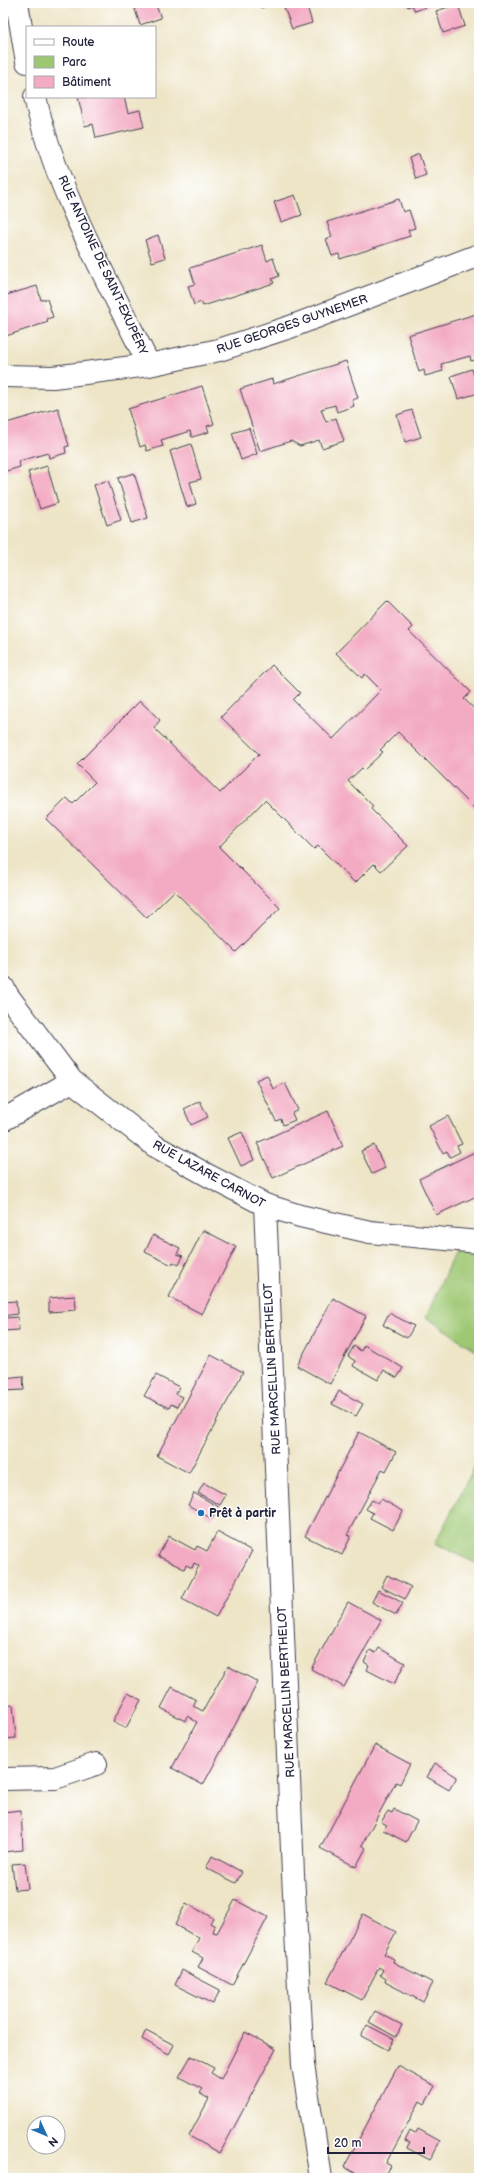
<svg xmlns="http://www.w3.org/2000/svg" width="482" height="2181" font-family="'Balsamiq Sans',sans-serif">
<rect width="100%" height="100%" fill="#fff"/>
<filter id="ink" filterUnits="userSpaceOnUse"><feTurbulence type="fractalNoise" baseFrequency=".025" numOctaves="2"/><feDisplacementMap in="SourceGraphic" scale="8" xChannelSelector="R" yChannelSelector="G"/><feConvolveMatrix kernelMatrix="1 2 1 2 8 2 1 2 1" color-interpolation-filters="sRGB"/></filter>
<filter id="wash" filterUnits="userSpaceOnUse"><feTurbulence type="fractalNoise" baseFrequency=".012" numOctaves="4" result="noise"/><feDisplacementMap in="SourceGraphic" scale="16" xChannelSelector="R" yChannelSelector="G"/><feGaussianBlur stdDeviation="0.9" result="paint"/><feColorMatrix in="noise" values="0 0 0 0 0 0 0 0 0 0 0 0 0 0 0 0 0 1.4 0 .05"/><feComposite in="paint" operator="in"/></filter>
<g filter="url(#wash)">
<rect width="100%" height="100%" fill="#eee5c7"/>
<path fill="#9ec772" stroke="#607456" d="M460,1240L479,1242V1353L426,1317Z
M479,1458V1565L435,1543Z"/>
<g id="blocks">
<path fill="#f3abc3" d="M133,3H155L161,18L140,25Z
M259,3H275L261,8Z
M306,3L312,23L292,29L284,7L297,3Z
M406,3H432V5L415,11L412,5L408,7Z
M458,4L465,26L443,33L436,11Z
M78,97H124L128,113L140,110L144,127L96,138L93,124L85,126Z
M419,154L426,175L416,179L409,158Z
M295,195L302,215L281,222L274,202Z
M399,199L403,212L409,210L415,228L408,230L410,236L340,259L339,254L332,256L326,239L332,237L327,222Z
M158,235L165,258L152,262L145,240Z
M262,245L267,261L273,258L279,276L272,279L274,283L203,306L201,302L194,305L188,286L195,284L190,268Z
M37,286L41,300L47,299L53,317L47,319L48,322L3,337V296Z
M479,313V359L471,361L470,356L441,364L443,371L425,376L424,370L419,372L408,335Z
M346,361L358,398L352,400L354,406L337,412L335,405L321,409L326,422L336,418L344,441L322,448L319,440L300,446L291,441L260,451L240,389L272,379L273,384Z
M472,369L479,393L458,399L451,376Z
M202,386L214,424L207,426L209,432L192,437L190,431L161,440L163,446L147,451L145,445L140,447L128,409Z
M58,408L69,446L65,447L66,453L49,458L48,453L19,461L20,467L3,472V424Z
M412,410L421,437L405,442L397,415Z
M249,428L257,454L241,460L232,433Z
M191,444L201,479L190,482L196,504L187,507L170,451Z
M47,466L58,503L40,509L28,472Z
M134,473L148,518L132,523L118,478Z
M108,480L121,520L107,525L94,485Z
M387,601L413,627L409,631L471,692L464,699L479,713V806L476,810L398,732L380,750L383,752L364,770L362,768L348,781L373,806L371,809L408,846L381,871L374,864L355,883L318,846L314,849L265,800L219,847L280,908L236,952L174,891L147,918L46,819L67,798L73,804L95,782L77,764L140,701L160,720L154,728L220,793L259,754L221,717L272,665L300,693L293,700L333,739L381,690L365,674L362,678L336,653Z
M267,1075L273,1089L285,1083L298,1110L292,1113L295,1120L283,1125L281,1119L276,1121L256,1080Z
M200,1101L208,1117L191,1125L184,1109Z
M328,1111L343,1146L273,1178L257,1143Z
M448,1116L462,1144L457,1146L460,1152L450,1157L447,1151L443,1153L429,1126Z
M242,1132L254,1160L241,1166L228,1138Z
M374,1145L385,1168L372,1174L361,1151Z
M479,1150V1195L436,1215L419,1179Z
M203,1230L236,1247L202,1314L169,1297Z
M153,1235L180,1248L177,1254L183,1256L179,1265L173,1262L172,1265L145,1252Z
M75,1296L76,1310L49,1312V1298Z
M333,1298L366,1316L330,1384L297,1366Z
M16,1301L17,1314L3,1316V1302Z
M389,1313L414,1326L407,1338L383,1325Z
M18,1317L19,1330L3,1331V1318Z
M364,1345L403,1368L397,1378L384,1370L378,1380L353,1366L355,1361L348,1356L354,1346L361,1351Z
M211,1355L243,1372L189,1473L157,1456Z
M156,1375L179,1387L176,1394L182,1397L177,1407L171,1404L169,1408L144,1396Z
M23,1376L24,1390L3,1391V1378Z
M339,1391L363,1404L356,1416L332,1404Z
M359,1432L396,1452L386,1471L382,1469L364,1503L347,1535L351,1536L342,1555L305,1536Z
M204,1483L226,1495L220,1505L198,1493Z
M194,1493L219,1507L212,1519L188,1505Z
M381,1499L403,1511L393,1530L370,1518L373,1513L366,1509L372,1500L378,1503Z
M217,1532L252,1551L216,1617L182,1599L199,1566L194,1563L192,1568L186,1565L184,1569L158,1556L169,1536L195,1550L197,1546L207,1551Z
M387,1575L411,1587L405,1599L381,1587Z
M378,1590L403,1603L396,1615L372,1602Z
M348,1602L381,1620L344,1687L311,1669Z
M379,1648L405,1663L394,1684L367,1670L369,1665L364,1662L370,1650L376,1653Z
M228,1666L258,1682L203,1785L172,1768L197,1722L187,1716L185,1721L161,1708L172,1687L196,1700L193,1706L203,1711Z
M128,1693L141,1700L126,1728L113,1721Z
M13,1705L16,1738L3,1739V1706Z
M375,1745L410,1764L400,1784L396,1782L362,1845L366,1848L356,1867L320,1848Z
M435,1763L457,1777L449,1790L427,1777Z
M394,1809L417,1821L406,1842L383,1830L387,1825L381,1822L388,1811L392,1813Z
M21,1810L23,1850L3,1852V1812Z
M212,1856L242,1872L236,1883L206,1868Z
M25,1863L28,1889L15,1890L12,1864Z
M235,1900L268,1917L232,1985L198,1967L203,1958L192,1952L199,1938L175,1925L186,1903L213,1918L210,1923L215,1926L213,1932L217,1933Z
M363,1914L396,1932L384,1954L394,1959L393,1962L433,1983L423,2002L385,1982L386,1979L380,1975L383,1970L379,1967L362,2000L327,1982Z
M182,1970L220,1990L213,2004L175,1985Z
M375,2011L402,2025L396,2037L369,2022Z
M367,2025L394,2039L388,2050L361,2036Z
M146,2030L174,2045L169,2054L142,2039Z
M245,2032L276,2049L220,2153L189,2136L209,2099L199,2093L202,2089L179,2077L191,2056L214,2068L211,2073L221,2079Z
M398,2066L435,2086L425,2104L420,2101L386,2163L391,2166L384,2178H364L344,2167Z
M418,2129L440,2141L430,2160L407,2148L410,2143L405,2141L410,2131L415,2134Z"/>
</g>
</g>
<g filter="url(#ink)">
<use href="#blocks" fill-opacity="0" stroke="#413f50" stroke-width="1"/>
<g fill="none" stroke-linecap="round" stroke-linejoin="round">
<defs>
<path id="street" d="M17,3L27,62
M35,97C56,191 107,279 149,365
M3,376L53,377L149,365L219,350L290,327L479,255
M3,987L8,996L72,1081L155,1146L209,1176L265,1205L300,1216L370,1232L479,1242
M3,1120L72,1081
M265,1205L293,1874L303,2065L321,2178
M3,1779L55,1778L96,1764"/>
</defs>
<use href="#street" stroke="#413f50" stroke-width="24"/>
<use href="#street" stroke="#fff" stroke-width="22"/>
</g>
</g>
<circle fill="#1f6fb2" stroke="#fff" stroke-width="1.5" cx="201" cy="1513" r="4"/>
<g text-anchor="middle" stroke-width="3" stroke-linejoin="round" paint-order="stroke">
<g font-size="12" fill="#22223b" stroke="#fff">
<text transform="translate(103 265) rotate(65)" y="4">RUE ANTOINE DE SAINT-EXUPÉRY</text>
<text transform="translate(292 324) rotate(-19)" y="4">RUE GEORGES GUYNEMER</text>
<text transform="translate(209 1174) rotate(29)" y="4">RUE LAZARE CARNOT</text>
<text transform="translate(272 1369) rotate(-93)" y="4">RUE MARCELLIN BERTHELOT</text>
<text transform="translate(286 1692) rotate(-93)" y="4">RUE MARCELLIN BERTHELOT</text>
</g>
<g font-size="12" font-weight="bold" fill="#22223b" stroke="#fff" text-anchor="start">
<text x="209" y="1517">Prêt à partir</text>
</g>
</g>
<rect width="482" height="2181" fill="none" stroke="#fff" stroke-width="16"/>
<rect x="26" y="26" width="130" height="72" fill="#ffffff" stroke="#a7a7b1"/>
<rect x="34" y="39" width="20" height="6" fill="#ffffff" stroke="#a7a7b1"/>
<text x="62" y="46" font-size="12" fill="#22223b">Route</text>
<rect x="34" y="56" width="20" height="12" fill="#9ec772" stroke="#a7a7b1"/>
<text x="62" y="66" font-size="12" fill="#22223b">Parc</text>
<rect x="34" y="76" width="20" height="12" fill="#f3abc3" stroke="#a7a7b1"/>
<text x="62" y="86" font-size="12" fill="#22223b">Bâtiment</text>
<g transform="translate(46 2135) rotate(134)"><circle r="19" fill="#ffffff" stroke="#a7a7b1"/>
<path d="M0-3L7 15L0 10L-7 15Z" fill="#1f6fb2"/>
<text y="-6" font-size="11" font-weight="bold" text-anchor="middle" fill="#22223b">N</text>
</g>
<path d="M328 2147v6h96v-6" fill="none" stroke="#22223b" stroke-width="2"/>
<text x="334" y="2147" font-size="12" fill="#22223b" stroke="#ffffff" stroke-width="3" paint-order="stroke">20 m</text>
</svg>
